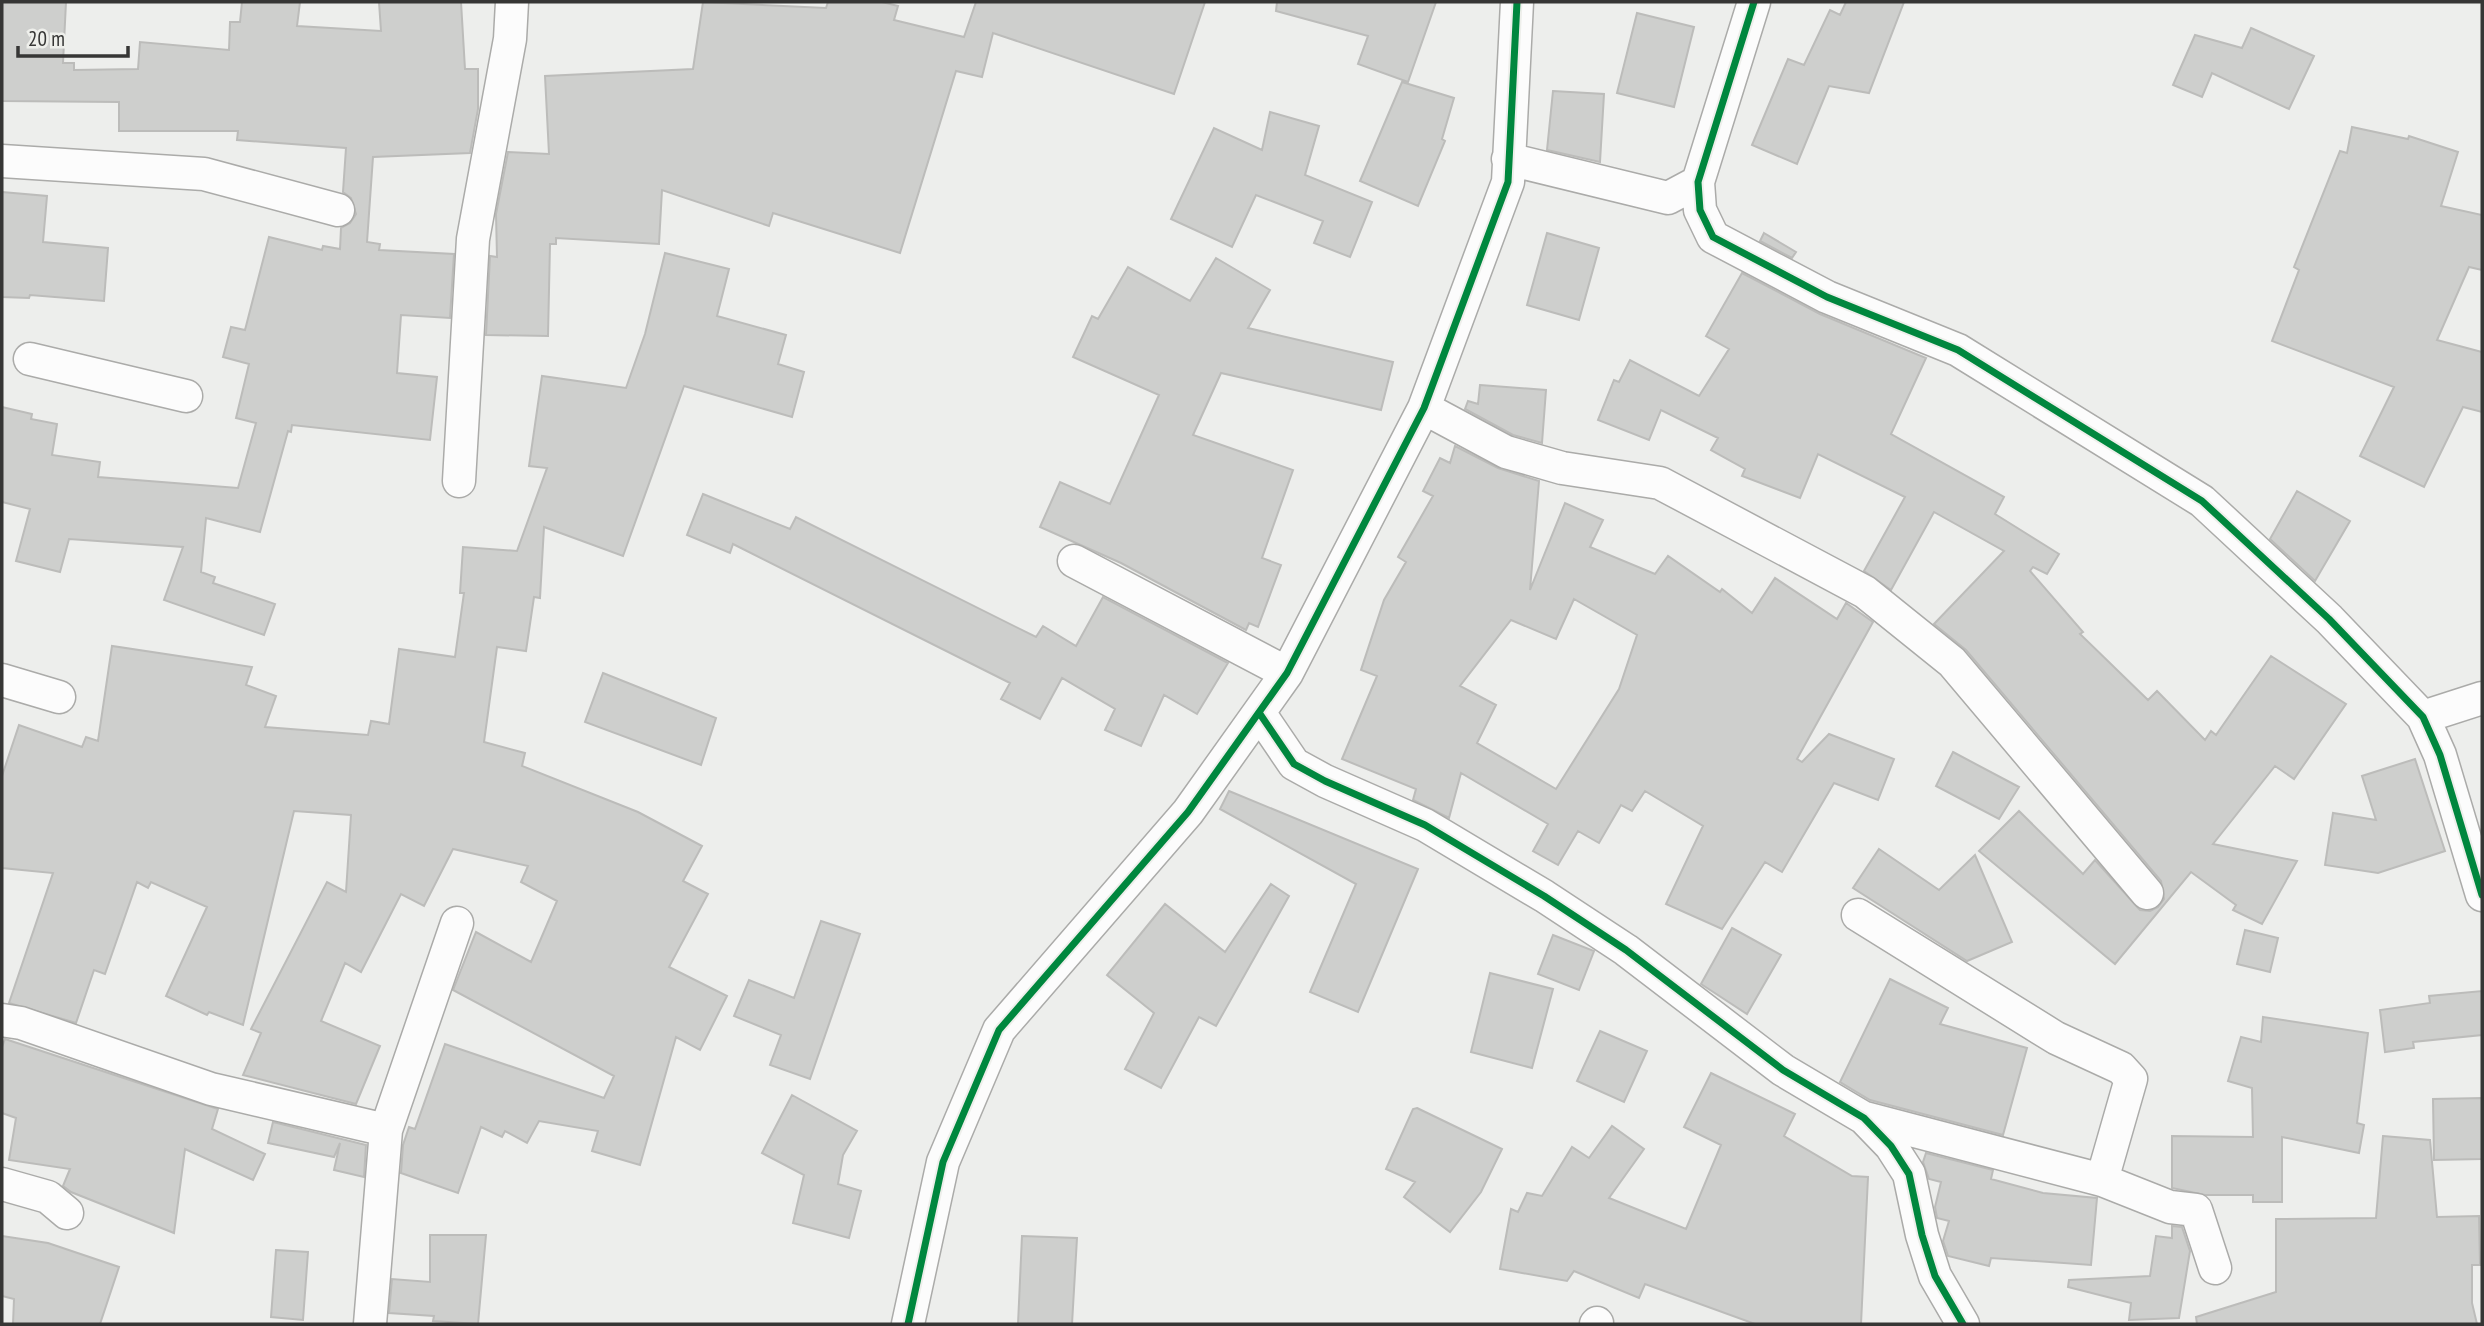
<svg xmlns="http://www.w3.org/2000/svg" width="2484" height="1326" font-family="'PT Sans Narrow',sans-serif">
<rect width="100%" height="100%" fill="#edeeec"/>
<path fill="#cecfcd" stroke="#bcbcba" stroke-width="2" fill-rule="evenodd" d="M2,2H66L63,63H74V70L138,69L140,42L229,50L230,22H240L242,2H300L297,26L381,31L379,2H461L465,69H478V109L470,153L373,157L367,242L380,244L379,250L454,254L450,318L401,315L397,373L437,377L430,440L292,425L291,432L288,431L260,532L206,518L201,572L215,577L213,583L275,604L264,635L164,600L183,547L69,539L60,572L16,561L30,509L2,502V407L32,414L31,419L57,424L52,455L100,462L98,477L238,488L256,423L236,418L249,364L223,357L231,327L245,330L269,237L322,250L323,246L340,249L341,228L350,223L356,214L351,198L343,192L346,148L237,140L238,131H119V102L2,101Z
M703,2L826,8L828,2H882L898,6L894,20L964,37L976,2H1205L1174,94L993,33L982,77L956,71L900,253L773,213L769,226L662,190L659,244L556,238V244H550L548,336L486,335L490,256L497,257L496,214L508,152L549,154L545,76L693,69Z
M1277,2H1436L1408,82L1358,64L1368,36L1276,11Z
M1846,2H1904L1869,93L1829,86L1797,164L1752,145L1788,59L1804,65L1830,10L1840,15Z
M1637,13L1694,27L1674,107L1617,93Z
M2251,28L2314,56L2289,109L2212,73L2202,97L2173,85L2195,35L2242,48Z
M1402,82L1454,98L1442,139L1445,141L1418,206L1360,181Z
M1553,91L1604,94L1600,162L1547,150Z
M1270,112L1319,126L1305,175L1372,202L1350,257L1314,243L1323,221L1256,195L1232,247L1171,219L1214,128L1262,150Z
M2352,127L2408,139L2409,136L2458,152L2441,206L2482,215V270L2469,267L2437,340L2482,352V412L2463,407L2424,487L2360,456L2394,387L2272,341L2299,270L2294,267L2340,151L2347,153Z
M2,192L47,196L43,242L108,248L104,301L30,295L29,298L2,297Z
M1547,233L1599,248L1579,320L1527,305Z
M1764,233L1796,252L1792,258L1760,241Z
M665,253L729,269L717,316L786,335L778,364L804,372L792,417L684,386L623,556L544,527L540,598L534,597L526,651L497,647L484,742L525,753L522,766L638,812L702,846L683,881L708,894L669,967L727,996L700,1050L676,1037L640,1165L592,1151L598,1131L539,1121L527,1143L505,1131L502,1137L481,1127L458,1193L401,1173L403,1145L409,1127L415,1129L445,1044L604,1098L614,1076L453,990L476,932L531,962L557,901L521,882L528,866L453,849L424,906L401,894L361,972L345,963L321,1021L380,1046L356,1104L243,1075L261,1033L251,1029L327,882L346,892L351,815L294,811L243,1025L209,1012L207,1015L166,996L207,907L151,882L148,888L137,882L105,974L94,970L76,1023L9,1003L53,873L2,868V776L19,725L82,747L86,737L98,741L112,646L252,667L246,685L276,696L265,727L368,735L371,721L389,724L399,649L455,657L464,593H460L463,547L517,551L547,468L529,466L542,376L626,388L645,334Z
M1216,258L1270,290L1248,328L1393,362L1381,410L1221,373L1193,435L1293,470L1262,558L1281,565L1258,627L1249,623L1246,630L1121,563L1040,527L1060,482L1110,504L1159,395L1073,357L1092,316L1098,319L1128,267L1190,301Z
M1742,273L1820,314L1926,358L1891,434L2004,497L1995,514L2059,554L2047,574L2033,567L2030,571L2083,632L2080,634L2148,700L2157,691L2205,740L2211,731L2216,735L2271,656L2346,704L2294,779L2275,766L2213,844L2297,861L2262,924L2233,910L2236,905L2191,872L2115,964L1979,851L2019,811L2083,874L2095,860L2140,910L2150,911L2158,907L2164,899L2161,881L1966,650L1934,624L2004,551L1934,512L1891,590L1864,571L1905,497L1818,454L1800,498L1742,476L1745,469L1711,450L1718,438L1661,410L1649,440L1598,420L1614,380L1619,382L1630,360L1699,396L1729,349L1706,336Z
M1480,385L1546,390L1542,443L1513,435L1465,409L1468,401L1478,404Z
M1455,446L1498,468L1539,481L1530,590L1565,503L1603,520L1590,547L1655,574L1668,556L1720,592L1722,589L1752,613L1775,578L1837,619L1846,603L1873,622L1797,759L1802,762L1829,734L1894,759L1878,800L1834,783L1782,872L1765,862L1722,929L1666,904L1703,826L1645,791L1632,811L1621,805L1599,843L1578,831L1558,865L1533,851L1548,824L1461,773L1449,818L1413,800L1416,789L1342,759L1377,676L1361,670L1384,600L1406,562L1398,557L1433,496L1423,491L1440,458L1450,463ZM1574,599L1637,635L1619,689L1556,789L1477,743L1496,705L1460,686L1511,620L1556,639Z
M2297,491L2350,521L2315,581L2270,539Z
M703,494L790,529L796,517L1036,637L1043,626L1076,646L1103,597L1228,663L1197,714L1164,695L1141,746L1105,730L1115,709L1062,678L1040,719L1001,699L1010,683L733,544L730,553L687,535Z
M603,673L716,718L701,765L585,722Z
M1953,752L2019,787L1999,819L1936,786Z
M2415,759L2445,851L2378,873L2325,865L2333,813L2376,820L2362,776Z
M1229,791L1418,869L1358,1012L1310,992L1356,884L1220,809Z
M1879,849L1939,890L1975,855L2012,942L1967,961L1853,888Z
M1271,884L1289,896L1216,1026L1199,1017L1161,1088L1125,1069L1154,1013L1107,975L1165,904L1225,952Z
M821,921L860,934L810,1079L770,1065L781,1035L734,1016L749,980L794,998Z
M1732,928L1781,955L1747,1014L1701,984Z
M2245,930L2278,938L2270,972L2237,964Z
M1553,935L1594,951L1579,990L1538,974Z
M1490,973L1553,989L1532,1068L1471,1052Z
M1890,979L1948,1008L1940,1024L2027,1048L2003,1135L1870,1100L1840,1082Z
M2482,991V1035L2413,1042L2414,1048L2385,1052L2380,1010L2430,1003L2429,996Z
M2263,1017L2368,1033L2357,1123L2364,1125L2359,1153L2282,1137V1202H2253V1195H2205L2172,1188V1136L2253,1137L2252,1088L2228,1081L2241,1037L2261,1042Z
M1600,1031L1647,1051L1624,1102L1577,1081Z
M5,1039L218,1109L212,1129L265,1154L253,1180L185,1149L174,1233L71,1192L63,1186L70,1169L9,1160L16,1118L2,1113V1047Z
M1711,1073L1795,1114L1784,1136L1852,1176L1868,1177L1861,1324H1755L1645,1284L1639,1298L1574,1271L1567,1281L1500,1269L1511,1209L1518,1212L1527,1193L1542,1196L1572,1147L1589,1158L1612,1126L1644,1149L1609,1198L1686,1229L1721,1145L1684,1127Z
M792,1095L857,1131L843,1155L838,1184L861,1191L849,1238L793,1223L804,1175L762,1153Z
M2482,1098V1159L2434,1160L2433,1099Z
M1417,1108L1502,1149L1481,1192L1450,1232L1404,1197L1415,1182L1386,1169L1413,1109Z
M273,1122L366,1145L364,1177L334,1170L340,1143L334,1157L268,1143Z
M2383,1136L2430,1140L2437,1217L2479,1216L2480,1265H2472V1303L2477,1324H2197L2196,1317L2276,1292V1219L2376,1218Z
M1926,1153L1993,1170L1991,1179L2043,1193L2097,1198L2091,1265L1991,1258L1989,1266L1948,1256L1943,1241L1949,1221L1937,1218L1935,1207L1941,1182L1929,1179L1923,1162Z
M2172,1226L2182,1227L2190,1251L2179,1318L2129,1320L2131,1303L2068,1287L2069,1280L2150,1276L2156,1236L2172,1238Z
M430,1235H486L478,1324L433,1321L434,1316L389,1313L392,1279L430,1282Z
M2,1236L48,1243L119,1267L100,1324H13L14,1299L2,1296Z
M1022,1236L1077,1238L1072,1324H1018Z
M276,1250L308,1252L303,1320L271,1317Z"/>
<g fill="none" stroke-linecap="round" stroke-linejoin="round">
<defs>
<path id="minor" d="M1754,2L1698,182L1700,210L1713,237L1827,297L1958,350L2202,501L2329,619L2423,717L2440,755L2482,895
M1508,159L1668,198L1698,182
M2,161L204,174L338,210
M30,359L186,396
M1424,408L1506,452L1562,468L1660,483L1865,592L1952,662L2147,893
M459,481L473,239L510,39L512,2
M1074,561L1287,673
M2,680L59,697
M1260,714L1294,764L1325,781L1425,825L1544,896L1626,950L1783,1070L1864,1118L1891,1146L1909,1174L1922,1235L1935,1276L1963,1324
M2423,717L2482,698
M1858,915L2056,1038L2121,1068L2131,1079L2102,1180
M2,1020L21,1023L211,1089L386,1130L457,923
M1865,1118L2102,1180L2170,1207L2196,1210L2215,1268
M2,1184L48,1197L67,1213
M370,1324L386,1130
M908,1324L943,1162L999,1030L1188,812L1287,673L1424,408L1508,182L1517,2
M1596,1324L1597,1323"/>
</defs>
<use href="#minor" stroke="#ababa9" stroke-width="35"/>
<use href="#minor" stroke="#fcfcfc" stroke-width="32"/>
<defs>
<path id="cycleway" d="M1754,2L1698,182L1700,210L1713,237L1827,297L1958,350L2202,501L2329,619L2423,717L2440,755L2482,895
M1260,714L1294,764L1325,781L1425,825L1544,896L1626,950L1783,1070L1864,1118L1891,1146L1909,1174L1922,1235L1935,1276L1963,1324
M908,1324L943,1162L999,1030L1188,812L1287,673L1424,408L1508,182L1517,2"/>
</defs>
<use href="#cycleway" stroke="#eeefeb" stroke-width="11"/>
<use href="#cycleway" stroke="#00873e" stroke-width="7"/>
</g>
<rect width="2484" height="1326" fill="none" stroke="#363635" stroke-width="7"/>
<path d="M18 46v10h110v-10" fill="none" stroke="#363635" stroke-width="3.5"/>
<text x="28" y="46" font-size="21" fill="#363635" stroke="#eeefeb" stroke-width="5" paint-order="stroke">20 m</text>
</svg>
